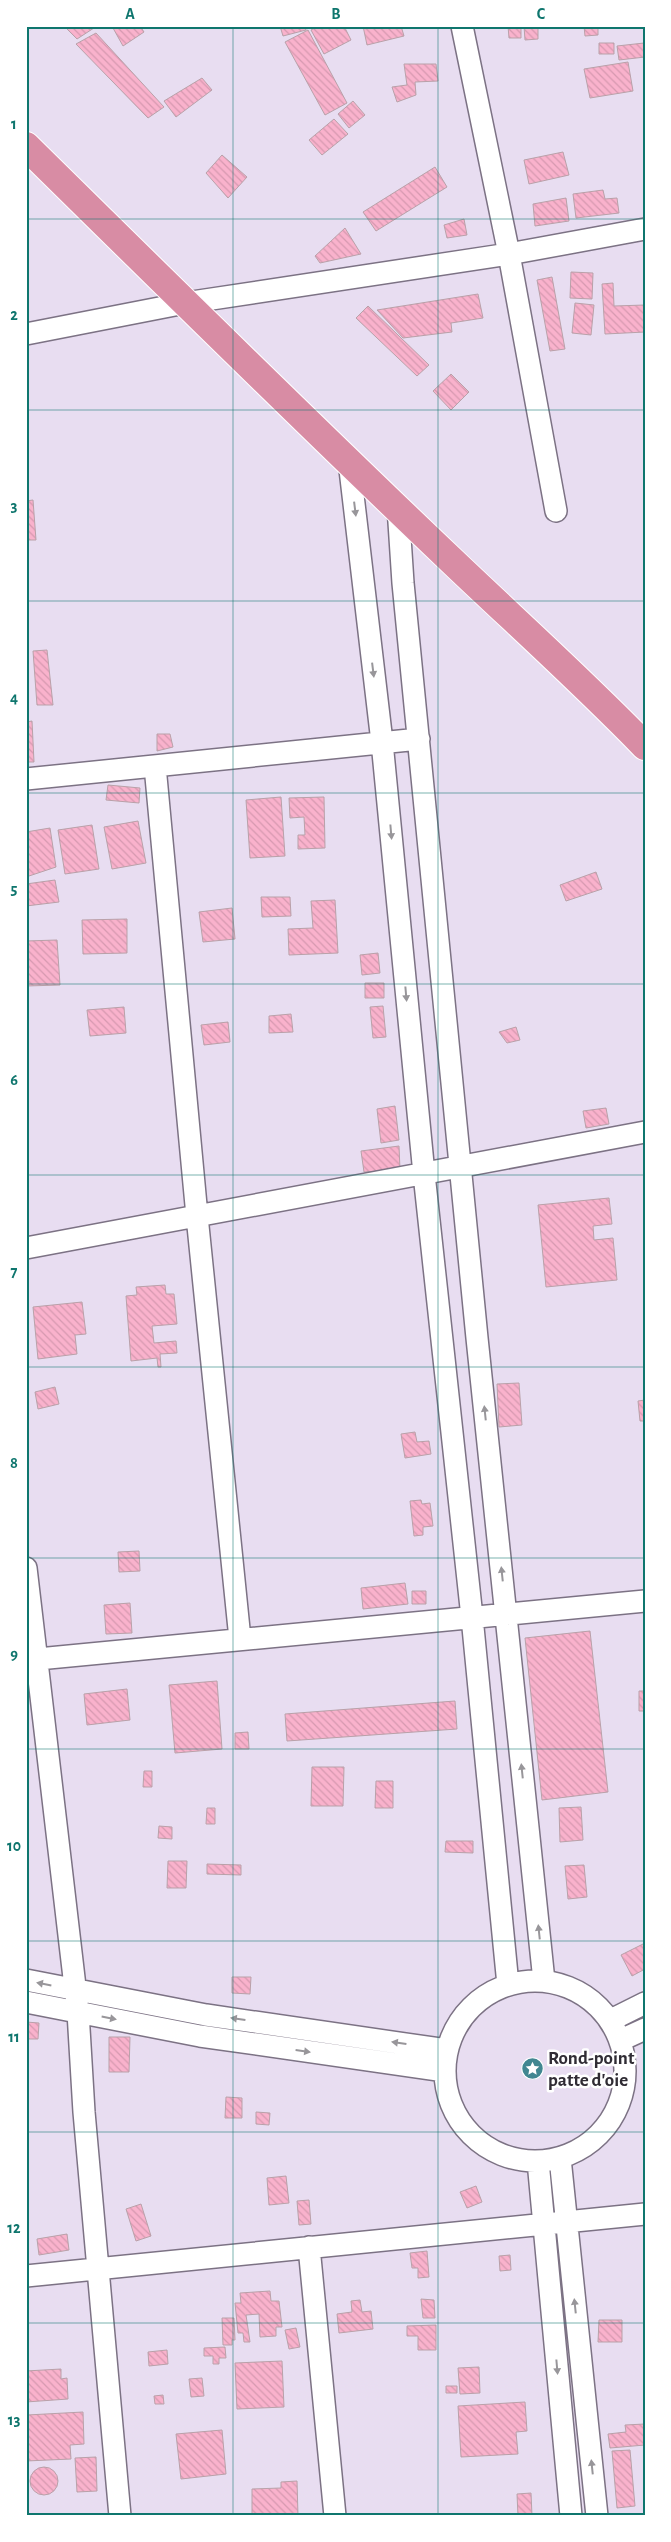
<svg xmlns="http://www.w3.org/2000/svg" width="671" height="2542" font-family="'Alegreya Sans',sans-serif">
<defs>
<pattern id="building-back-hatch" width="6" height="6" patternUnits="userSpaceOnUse" patternTransform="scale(1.25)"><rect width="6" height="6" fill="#f9b2cc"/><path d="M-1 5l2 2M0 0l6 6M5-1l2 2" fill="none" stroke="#d699b0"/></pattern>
</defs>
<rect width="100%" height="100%" fill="#e8ddf1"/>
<path fill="url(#building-back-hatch)" stroke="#b9a1a9" d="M64,26H97L77,39Z
M115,26H140L144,32L123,46L113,28Z
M280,26H305L306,30L283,36Z
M318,26H344L351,40L324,54L311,30Z
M363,26H401L404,36L367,45Z
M508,26H521V38H509Z
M524,26H538V39L525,40Z
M584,26H598V35L585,36Z
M308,30L347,103L325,115L285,42Z
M96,33L164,107L148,118L76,44Z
M599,43H614V54H599Z
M644,43L645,57L619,60L617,46Z
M628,62L633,91L590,98L584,69Z
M404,64H436L438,81L415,82L416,95L397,102L392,87L407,85Z
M202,78L212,90L176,117L164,101Z
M353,101L365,115L349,128L338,114Z
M334,119L348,134L322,155L309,140Z
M563,152L569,175L529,184L524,160Z
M222,155L247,177L228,198L206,173Z
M435,167L447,187L376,231L363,212Z
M603,190L605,199L617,198L619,213L576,218L573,194Z
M566,198L569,221L535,226L533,204Z
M464,219L467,235L447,238L444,225Z
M345,228L361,254L320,263L315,256Z
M571,272L593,273L592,299L570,298Z
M552,277L565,349L550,351L537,280Z
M613,283L614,306L645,305V332L605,334L602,284Z
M478,294L483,318L451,323L452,332L403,338L377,310Z
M575,303L594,305L591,335L572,333Z
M368,306L429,365L417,376L356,318Z
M451,374L469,392L451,410L433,391Z
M33,500L36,540H26V501Z
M47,650L53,705H37L33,651Z
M32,721L34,762H26V722Z
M157,734H170L173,747L157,751Z
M108,785L140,788L139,803L106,800Z
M281,797L285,856L250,858L246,800Z
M324,797L325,848L298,849V835H305L304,817L290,818L289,798Z
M138,821L146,863L112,869L104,827Z
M92,825L99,869L65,874L58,830Z
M50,828L56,867L26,877V832Z
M596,872L602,889L566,901L560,885Z
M55,880L59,902L26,906V884Z
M261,897H290L291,916L262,917Z
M335,900L338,953L289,955L288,929L313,928L311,901Z
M232,908L235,939L203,942L199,912Z
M127,919V953L83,954L82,920Z
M57,940L60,985L26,986V941Z
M378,953L380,973L362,975L360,955Z
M365,983H384V998H365Z
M383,1006L386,1037L373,1038L370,1007Z
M124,1007L126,1033L90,1036L87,1010Z
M291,1014L293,1032L269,1033V1016Z
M228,1022L230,1042L204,1045L201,1025Z
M516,1027L520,1040L507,1043L499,1032Z
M395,1106L399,1140L381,1143L377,1109Z
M606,1108L609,1124L586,1128L583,1111Z
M399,1146L400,1170L364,1172L361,1151Z
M609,1198L612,1224L593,1226L594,1240L613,1238L617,1280L546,1287L538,1205Z
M165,1285L166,1294H174L177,1324L152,1326L154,1343L176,1341L177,1353L160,1354L161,1367H158L157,1358L131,1361L126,1296L137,1295L136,1287Z
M82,1302L86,1334L75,1335L77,1354L38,1359L33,1307Z
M519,1383L522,1425L499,1427L497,1384Z
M55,1387L59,1404L38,1409L35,1392Z
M645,1400V1421H640L638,1401Z
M415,1432L417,1442L429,1441L431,1454L405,1458L401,1434Z
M421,1500L422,1504L430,1503L433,1526L423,1527V1535L414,1536L410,1501Z
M139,1551L140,1571L119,1572L118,1552Z
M405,1583L408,1604L363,1609L361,1588Z
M412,1591H426V1604H412Z
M130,1603L132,1633L106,1634L104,1605Z
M590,1631L608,1792L542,1800L525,1638Z
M217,1681L222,1749L175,1753L169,1685Z
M127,1689L130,1720L87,1725L84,1694Z
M639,1691H645V1711H639Z
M455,1701L457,1729L287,1741L285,1714Z
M248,1732L249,1749H235V1733Z
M312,1767H344L343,1806H311Z
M144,1771H152V1787H143Z
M376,1781H393V1808H375Z
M581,1807L583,1840L560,1842L559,1808Z
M207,1808H215V1824H206Z
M159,1826L172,1827V1839L158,1838Z
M446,1841H473V1853L445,1852Z
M168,1861H187L186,1888H167Z
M207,1864L241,1865V1875L207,1874Z
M584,1865L587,1897L568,1899L565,1866Z
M645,1943V1969L632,1976L621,1955Z
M232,1977H251L250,1994L232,1993Z
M26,2022L39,2023L38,2039H26Z
M109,2037H130L129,2072H109Z
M226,2097L242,2098V2118H225Z
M256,2112L270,2113L269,2125L256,2124Z
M286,2176L289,2203L269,2205L267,2178Z
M476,2186L482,2202L467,2208L460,2192Z
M309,2200L311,2224L299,2225L297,2201Z
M141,2204L151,2236L136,2241L126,2209Z
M67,2234L69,2250L39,2255L37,2239Z
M427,2251L429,2277L418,2278V2268H412L410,2253Z
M510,2255L511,2270L500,2271L499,2256Z
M270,2291L271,2301H279L282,2327H276V2336L260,2337L259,2314L246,2315L250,2342H244L243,2333H238L235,2303H241L240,2293Z
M421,2299L434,2300L435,2318H423Z
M360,2300L362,2312L371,2311L373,2329L339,2333L337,2314L352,2312L351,2301Z
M222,2318H234L235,2340H232V2345H223Z
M599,2320H622V2342H598Z
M436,2325V2350H418V2336H407V2326Z
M296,2328L300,2347L289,2349L285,2330Z
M225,2347L226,2358H219V2364H213V2356H204V2348Z
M167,2350L168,2364L149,2366L148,2352Z
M282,2361L284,2407L237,2409L235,2363Z
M479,2367L480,2393L460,2394L458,2368Z
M61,2369V2379L67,2378L68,2399L26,2402V2371Z
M202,2378L204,2396L191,2397L189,2379Z
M446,2386H457V2393H446Z
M163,2395L164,2404H155L154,2396Z
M525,2402L527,2431L516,2432L518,2454L461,2457L458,2406Z
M83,2412L84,2444L70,2445L71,2459L26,2461L27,2415Z
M645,2424V2445L610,2448L608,2434L626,2432L625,2425Z
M222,2430L226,2474L181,2479L176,2434Z
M630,2450L635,2506L617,2508L612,2451Z
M96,2457L97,2491L77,2492L75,2458Z
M30 2481a14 14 0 1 1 28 0a14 14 0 1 1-28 0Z
M297,2481L298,2516H252V2489L281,2488V2482Z
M531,2493L532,2516H518L517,2494Z"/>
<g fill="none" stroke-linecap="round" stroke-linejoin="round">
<defs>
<path id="minor" d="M26,334L185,303L509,254L462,26
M349,461L382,742L424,1174L472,1617L508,1985
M398,507L403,583L477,1338L544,1981
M556,511L509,254L645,229
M155,766L197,1216L240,1639
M26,779L419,739
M26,1248L645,1132
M26,1568L78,2012L84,2112L120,2516
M38,1659L645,1601
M26,1980L206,2015L447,2050
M445 2071a90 90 0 1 1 180 0a90 90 0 1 1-180 0Z
M26,2002L200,2036L445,2071
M611,2020L645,2003
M621,2040L645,2029
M560,2158L597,2516
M538,2161L571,2516
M309,2247L335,2516
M26,2276L645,2214"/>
<path id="trunk" d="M26,146C167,285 308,424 451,560C516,622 582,681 645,746"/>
</defs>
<use href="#minor" stroke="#7c7284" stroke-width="24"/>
<use href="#trunk" stroke="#fff" stroke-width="30"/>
<use href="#minor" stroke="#fff" stroke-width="21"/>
<use href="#trunk" stroke="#d88ca4" stroke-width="28"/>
</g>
<defs><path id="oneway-solid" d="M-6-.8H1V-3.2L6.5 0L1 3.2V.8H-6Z" transform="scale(1.25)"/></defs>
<g fill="#98969a">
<use href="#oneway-solid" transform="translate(355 509) rotate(83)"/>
<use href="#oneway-solid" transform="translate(373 670) rotate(83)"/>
<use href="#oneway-solid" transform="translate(391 832) rotate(85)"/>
<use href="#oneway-solid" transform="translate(406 994) rotate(85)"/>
<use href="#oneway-solid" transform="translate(485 1413) rotate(-96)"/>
<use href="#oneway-solid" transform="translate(502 1574) rotate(-96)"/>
<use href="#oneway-solid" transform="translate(522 1771) rotate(-96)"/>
<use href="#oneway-solid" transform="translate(539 1932) rotate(-96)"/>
<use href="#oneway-solid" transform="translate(44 1984) rotate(-169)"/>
<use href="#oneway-solid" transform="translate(109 2018) rotate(11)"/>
<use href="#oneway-solid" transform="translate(238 2019) rotate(-172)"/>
<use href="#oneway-solid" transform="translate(399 2043) rotate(-172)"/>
<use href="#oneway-solid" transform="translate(303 2051) rotate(8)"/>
<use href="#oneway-solid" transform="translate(575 2306) rotate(-96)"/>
<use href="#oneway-solid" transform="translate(557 2367) rotate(85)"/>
<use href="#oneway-solid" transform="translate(592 2467) rotate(-96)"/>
</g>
<path fill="none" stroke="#0f766e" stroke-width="1" stroke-opacity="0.55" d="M233,26V2516M438,26V2516M26,219H645M26,410H645M26,601H645M26,793H645M26,984H645M26,1175H645M26,1367H645M26,1558H645M26,1749H645M26,1941H645M26,2132H645M26,2323H645"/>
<defs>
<symbol id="sight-disc" viewBox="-11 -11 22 22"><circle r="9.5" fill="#418791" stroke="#fff"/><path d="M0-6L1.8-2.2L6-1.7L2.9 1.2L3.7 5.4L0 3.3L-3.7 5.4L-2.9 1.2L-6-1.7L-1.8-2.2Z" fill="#fff"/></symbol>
</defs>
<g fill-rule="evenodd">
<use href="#sight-disc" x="520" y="2056" width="25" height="25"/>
</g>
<g text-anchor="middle" stroke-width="5" stroke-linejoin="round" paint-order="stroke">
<g font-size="19" font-weight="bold" fill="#302c34" stroke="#fff" text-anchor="start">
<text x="548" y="2064">Rond-point<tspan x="548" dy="22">patte d'oie</tspan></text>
</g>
</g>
<rect width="671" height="2542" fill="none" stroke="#ffffff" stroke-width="55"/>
<rect x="28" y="28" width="616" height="2486" fill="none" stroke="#0f766e" stroke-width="2"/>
<g font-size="16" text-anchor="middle" font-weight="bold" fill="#0f766e">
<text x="130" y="19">A</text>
<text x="336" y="19">B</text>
<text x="541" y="19">C</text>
<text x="14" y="129">1</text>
<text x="14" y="320">2</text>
<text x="14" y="511">3</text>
<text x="14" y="703">4</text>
<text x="14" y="894">5</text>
<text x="14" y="1085">6</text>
<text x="14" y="1277">7</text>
<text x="14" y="1468">8</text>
<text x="14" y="1659">9</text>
<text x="14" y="1851">10</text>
<text x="14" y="2042">11</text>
<text x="14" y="2233">12</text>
<text x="14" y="2425">13</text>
</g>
</svg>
